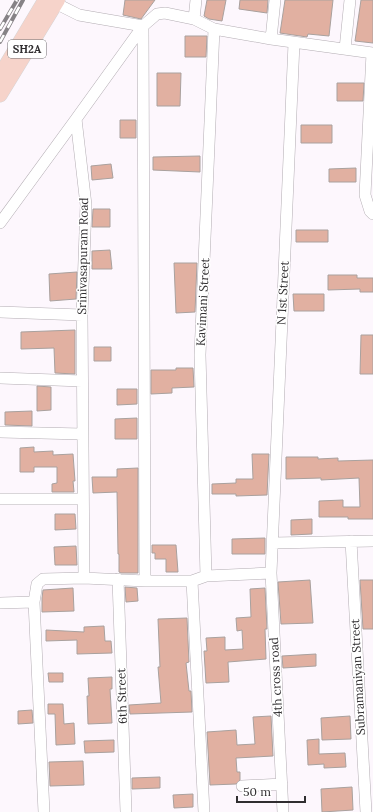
<svg xmlns="http://www.w3.org/2000/svg" width="373" height="812" font-family="Lora,serif">
<rect width="100%" height="100%" fill="#fdf7fd"/>
<path fill="#e1b0a1" stroke="#a9a19e" d="M125,0H155L141,19L123,15Z
M207,0H226L222,21L209,19L204,16Z
M240,0H268L267,13L239,9Z
M285,0H333L329,36L308,34L307,37L280,33Z
M361,0H373V43L355,41Z
M185,36H207L206,57H185Z
M157,73H181L180,106H157Z
M337,83H364L363,101H337Z
M120,120H136V138H120Z
M301,125H332V143H301Z
M200,156V172L153,170V157Z
M111,164L113,178L92,180L91,166Z
M356,168V182H329V169Z
M93,209H110V227H92Z
M296,230H328V242H296Z
M110,250L112,269H92V251Z
M174,263H197L195,312L176,313Z
M77,272L76,299L50,301L49,274Z
M328,275H357V278H373V292H360V289L328,290Z
M293,294H324V311H294Z
M75,330V374L55,373L54,348L21,349V332Z
M361,335H373V374H360Z
M94,347H111V361H94Z
M176,368H193L194,387L172,388V393L151,394V370H176Z
M37,386L51,387V410L37,411Z
M117,389H137V404L117,405Z
M32,411V426L5,425V412Z
M137,418V439H115V419Z
M34,447V452L53,451V455L73,454L75,481H73L74,492H52V484L57,483V467H34V472H20V448Z
M252,454H269L267,495L236,496V494H212V484L236,483V479H253Z
M286,457H318V459L338,458V461L373,460V519H348V517H319V501L343,500V507H360L359,478L321,480V478L286,479Z
M138,468V573H121L119,572V554H118L117,492L93,493L92,477H117V469Z
M55,514H75L76,529L55,530Z
M312,519V534L291,535V520Z
M265,538V554H232V539Z
M152,545H176L178,572H166V559H155V553H152Z
M76,546L77,565H55L54,547Z
M310,580L313,623L281,624L278,582Z
M360,580H373V629H363Z
M125,587L137,588L138,601L126,602Z
M73,588L74,611L42,612V598L43,590Z
M265,588L267,629H265L266,659L228,662L229,682L206,683L204,651H207L206,638L225,637V650L243,649L242,630L237,631L236,618L251,617L250,589Z
M187,618L189,662L186,663L189,691H191L192,712L130,714L129,705L161,703L158,667H160L158,619Z
M104,626L105,641H111L112,653L77,654V640L46,641V630L84,632V627Z
M316,654V666L283,668L282,656Z
M48,673H63V682H49Z
M112,677V689H110L112,723L88,724L87,696H89L88,678Z
M48,704H63L64,724L74,723L75,744L56,745L55,714H48Z
M32,710L33,723L18,724V711Z
M271,716L273,756L236,758L237,772H240V780L236,784L210,785L207,732L236,730L237,745L255,744L253,717Z
M350,716L351,739L322,740L321,718Z
M319,739V754L345,753L346,767L324,768V764L308,765L307,740Z
M114,740V752L85,753L84,741Z
M83,761L84,785L50,786L49,762Z
M160,777V788L132,789V778Z
M352,787L353,810L322,812L321,789Z
M193,794V807L174,808L173,795Z"/>
<g fill="none" stroke-linecap="round" stroke-linejoin="round">
<defs>
<path id="minor" d="M49,0L79,15L143,26L145,581
M194,19L196,0
M271,39L275,0
M345,49L350,0
M372,53L365,195L370,211L373,214
M0,223L76,119
M0,312L82,315
M0,378L82,381
M0,432L82,434
M0,499H82
M351,541L366,812
M273,543L373,541
M206,576L200,355L214,29
M84,578L82,315L86,205L76,119L143,26L157,14L165,13L194,19L214,29L271,39L373,53
M118,579L126,812
M192,581L204,812
M0,603L34,602
M242,786L282,784
M44,812L34,602L37,584L43,579L84,578L145,581H192L206,576L271,573
M283,812L271,573L294,43"/>
<path id="major" d="M0,75L45,0
M0,95L58,0"/>
</defs>
<use href="#minor" stroke="#b3adb3" stroke-width="12"/>
<use href="#major" stroke="#d6d5d6" stroke-width="15"/>
<use href="#minor" stroke="#fff" stroke-width="11"/>
<use href="#major" stroke="#f6d3ca" stroke-width="14"/>
<defs>
<path id="rail" d="M0,29L17,0
M0,42L23,0"/>
</defs>
<use href="#rail" stroke="#868286" stroke-width="4"/>
<use href="#rail" stroke="#fff" stroke-width="2.5" stroke-dasharray="8" stroke-linecap="butt"/>
</g>
<g text-anchor="middle" stroke-width="3" stroke-linejoin="round" paint-order="stroke">
<rect fill="#fff" stroke="#6e6d6e" stroke-width="1" x="8" y="40" width="38" height="18" rx="3"/>
<g font-size="11" font-weight="bold" fill="#302e30">
<text x="27" y="53">SH2A</text>
</g>
<g font-size="12" fill="#302e30" stroke="#fff">
<text transform="translate(83 256) rotate(-89)" y="4">Srinivasapuram Road</text>
<text transform="translate(283 293) rotate(-87)" y="4">N 1st Street</text>
<text transform="translate(203 302) rotate(-87)" y="4">Kavimani Street</text>
<text transform="translate(276 677) rotate(-93)" y="4">4th cross road</text>
<text transform="translate(358 677) rotate(-93)" y="4">Subramaniyan Street</text>
<text transform="translate(122 696) rotate(-92)" y="4">6th Street</text>
</g>
</g>
<path d="M237 796v6h68v-6" fill="none" stroke="#302e30" stroke-width="2"/>
<text x="243" y="796" font-size="12" fill="#302e30" stroke="#ffffff" stroke-width="3" paint-order="stroke">50 m</text>
</svg>
